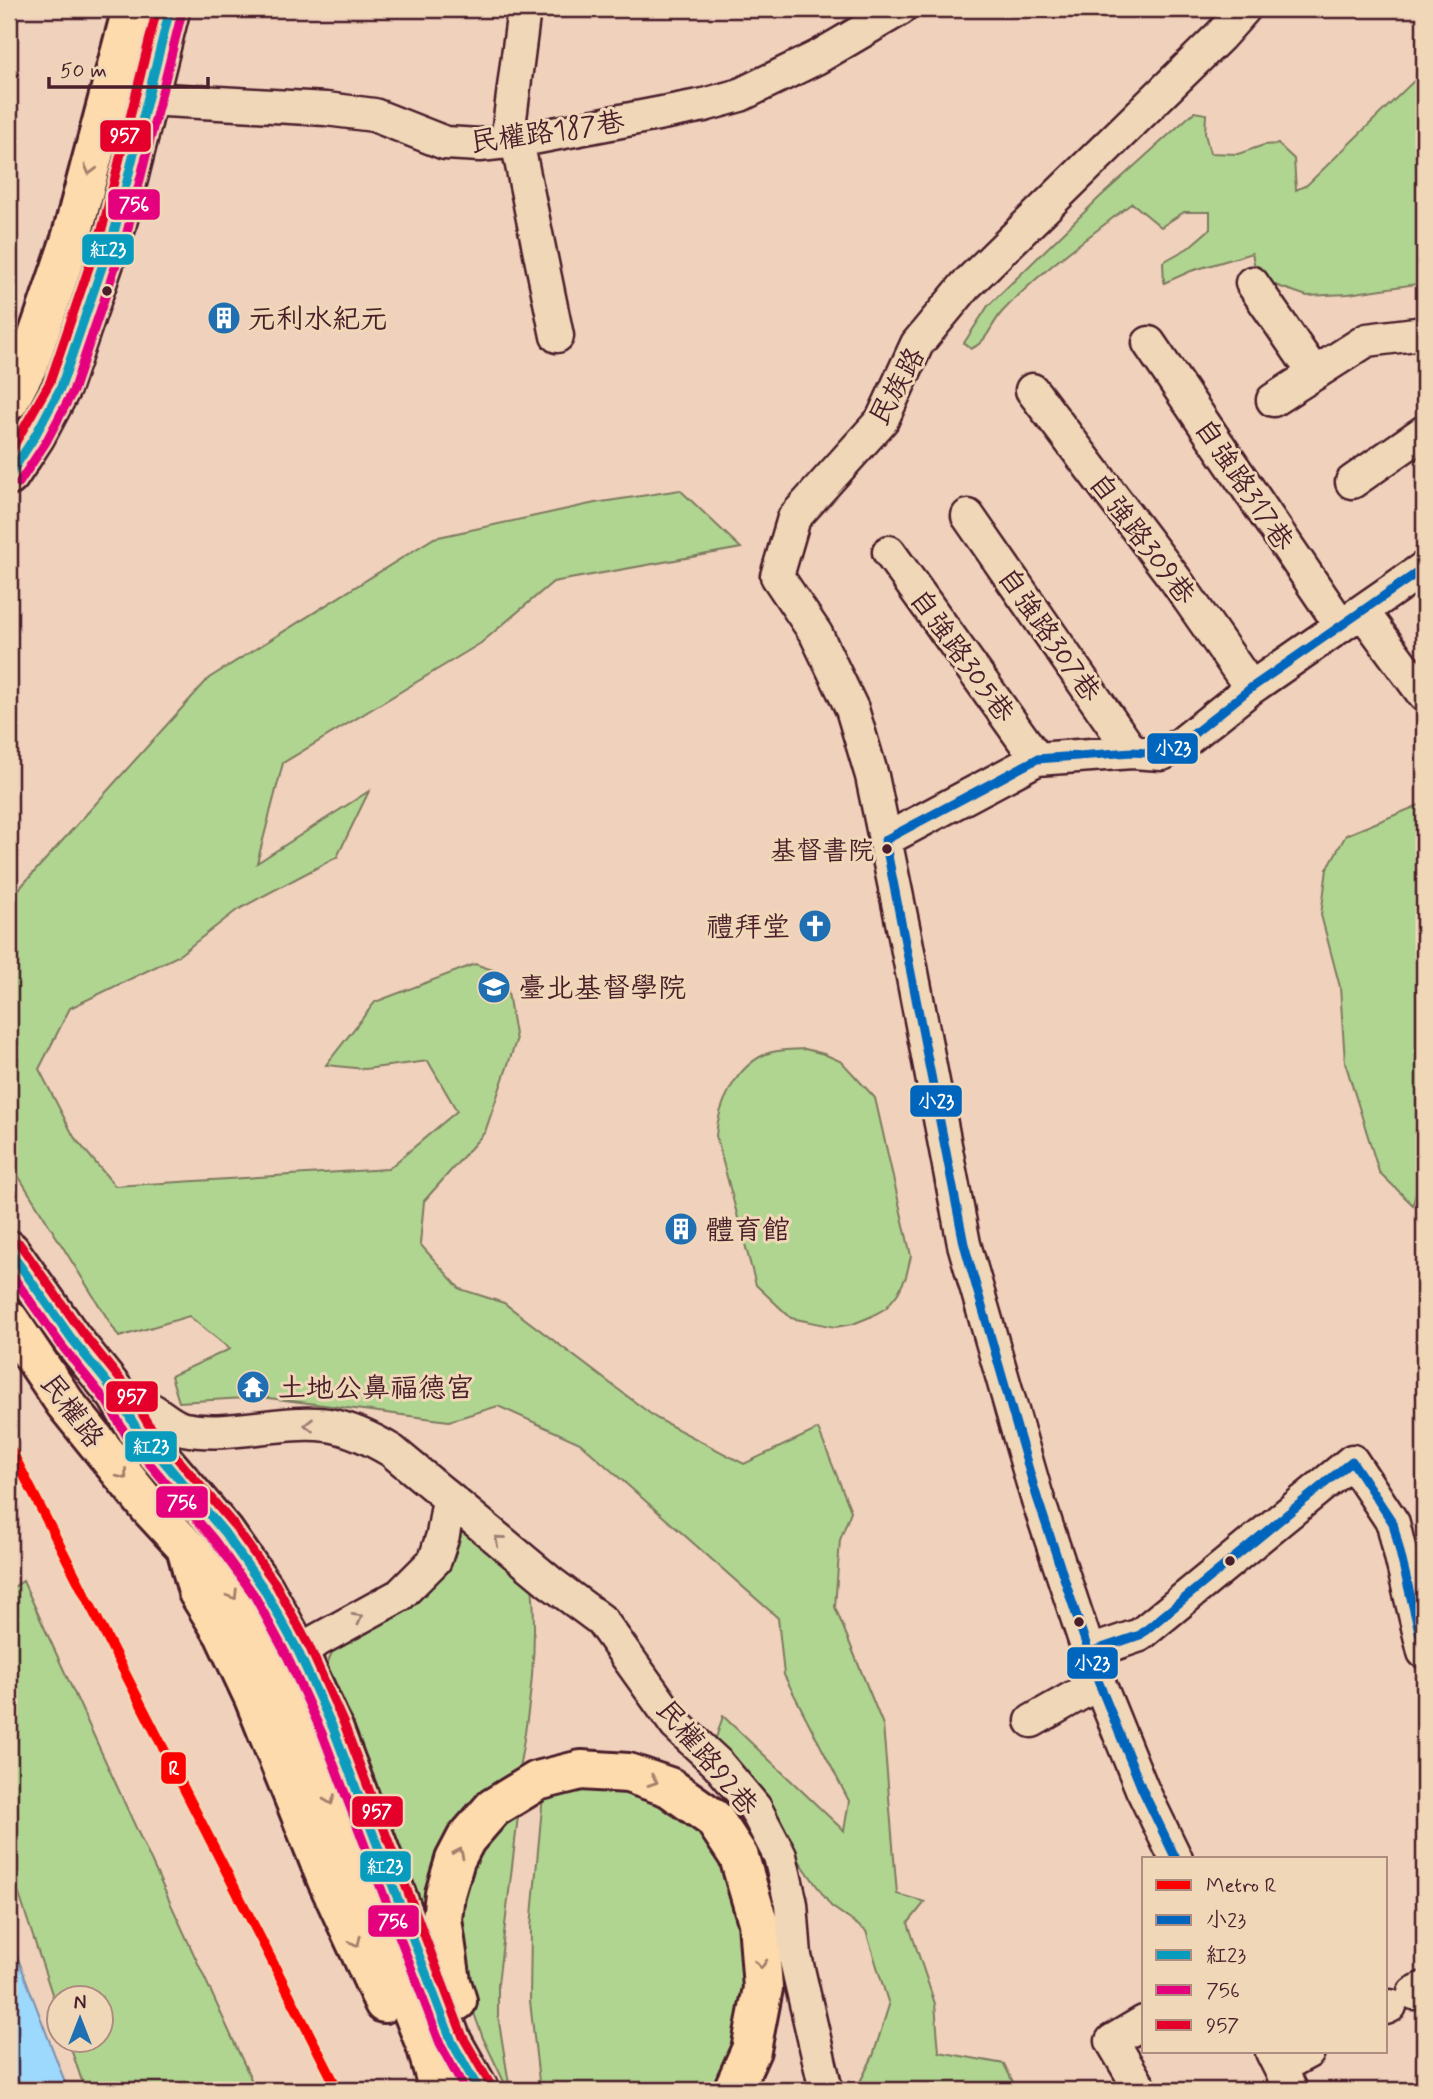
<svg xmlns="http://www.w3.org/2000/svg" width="1433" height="2099" font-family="Mynerve,'LXGW WenKai TC',sans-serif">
<rect width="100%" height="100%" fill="#f0d1bc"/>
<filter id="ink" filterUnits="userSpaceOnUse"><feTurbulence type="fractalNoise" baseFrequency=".0143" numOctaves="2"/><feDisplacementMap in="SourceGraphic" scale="14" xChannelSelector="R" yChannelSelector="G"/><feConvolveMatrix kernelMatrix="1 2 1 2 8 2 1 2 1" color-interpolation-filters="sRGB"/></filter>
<g filter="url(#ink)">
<path fill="#b0d591" stroke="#7d7a5e" stroke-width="2" d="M1424,71V283L1348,294L1307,296L1269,283L1256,272L1252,253L1191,271L1164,283L1163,262L1188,248L1210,229V212H1184L1161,227L1132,203C1088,238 1040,271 1002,312C990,326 988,341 971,349L964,343L988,306L1100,197L1194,112L1206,114L1205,134L1210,153L1238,154L1264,145L1278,144L1294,159L1296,190L1307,185Z
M680,490L741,548L553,582L481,643L283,763L257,863L369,791L337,857L237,910L178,956L70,1008L39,1069L74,1137L115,1186L388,1169L457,1111L428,1061L365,1069L326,1065L375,1002L475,964L505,974L516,1041L485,1132L424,1201L420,1244L460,1289L504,1303L656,1418L744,1464L818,1429L851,1511L840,1540L835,1607L883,1725L897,1894L925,1902L908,1923L935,2004L939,2052L1004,2064L1017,2090H861L860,2082L873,2056L889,2005L866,1931L831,1906L715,1741L723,1716L844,1831L849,1801L784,1675L778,1618L580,1443L498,1406L449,1421L261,1397L179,1402L171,1376L230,1349L189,1316L119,1337L9,1161V900L209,678L434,538L595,503Z
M1424,803V1162L1413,1205L1379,1172L1345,1062L1340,987L1321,915L1327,869L1346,835Z
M805,1049L824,1054L842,1062L875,1098L911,1256L906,1277L898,1293L886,1308L870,1317L853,1324L835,1327L791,1318L756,1285L716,1136C718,1106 735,1067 766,1054C778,1049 792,1050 805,1049Z
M461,1528L532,1584C538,1647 530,1707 519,1769L490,1789L427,1947L325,1670L332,1652L348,1636L452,1546Z
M23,1581L256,2090H85L68,2040L102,2039V1997H60L59,2015L9,1864V1590Z
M595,1786L628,1791L665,1804L695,1823L735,1875L750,1995L723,2073L713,2090H540L530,2001L531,1927L543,1796Z
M519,1808L498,1984V2016L510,2090H508L483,2038L470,2002L455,1926L473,1854Z"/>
<path fill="#9dd8fd" stroke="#7c8ea9" stroke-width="2" d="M9,1935L68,2090H9Z"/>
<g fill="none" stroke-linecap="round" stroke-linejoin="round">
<defs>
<path id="minor" d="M126,103L146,99L326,109L374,115L445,143L480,145L517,141L704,105L740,95L818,57L900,9
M517,141L557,336
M507,142L524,9
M1252,283L1314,373
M1149,343L1340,624
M1032,390L1175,579L1251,688
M1273,400L1367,340L1424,333
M1352,482L1424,432
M968,516L1132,752
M889,552L1037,759
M1362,611L1424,695
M885,840L1037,759L1132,752L1162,754L1181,744L1251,688L1424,568
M117,1395C129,1400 141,1405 152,1410C162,1416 172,1426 184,1429C232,1438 280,1419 328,1425C352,1429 372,1439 392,1451L551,1583L601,1620L676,1725L718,1764L755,1808L780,1856L791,1904L795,1956L826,2090
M298,1651L400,1595L435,1560L443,1535L449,1499
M1090,1652L1140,1635L1352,1461L1393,1523L1424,1652
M1032,1721L1099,1683
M1176,1859L1142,1789L1099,1683L1036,1494L964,1244L906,941L872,776L852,709L816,634L777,576L794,518L882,420L917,344L965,286L1220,36L1244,9
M1414,1993L1424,1988
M1386,2008L1390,2006
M1272,2052L1291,2090
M1280,2067L1308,2052
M1141,2090L1112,2041L1144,2022"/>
<path id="major" d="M9,401L28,365L71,239L132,9
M9,476L35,436L61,387L115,229L170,9
M9,1250L72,1339L117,1395L138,1431L224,1532L264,1589L298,1651L333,1728L452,2042L479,2090
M9,1320L65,1403L149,1507L186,1547L224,1580L252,1624L301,1726L427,2048L439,2090
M186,1547L198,1592L224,1634L254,1698L327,1880L384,2003
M457,2001L451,1982L442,1919L445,1894L455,1860L466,1839L493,1808L537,1781L581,1770L628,1773L669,1787L714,1819L739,1857L758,1922L763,1988L751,2050L733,2090"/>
</defs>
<use href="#minor" stroke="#4a1f2b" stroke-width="37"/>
<use href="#major" stroke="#4a1f2b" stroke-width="44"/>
<use href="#minor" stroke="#f0d7b8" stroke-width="32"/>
<use href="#major" stroke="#fedbac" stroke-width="38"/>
<defs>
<path id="bus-1" d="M885,840L964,1244L1036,1494L1099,1683L1142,1789L1176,1859
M885,840L1037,759L1132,752L1162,754L1181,744L1251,688L1424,568
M1090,1652L1140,1635L1352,1461L1393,1523L1424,1652"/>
<path id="bus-2" d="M9,476L35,436L61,387L115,229L170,9
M9,1250L72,1339L117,1395L138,1431L224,1532L264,1589L298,1651L333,1728L452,2042L479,2090"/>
<path id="bus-3" d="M19,483L46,442L73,391L127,232L182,12
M9,1271L62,1346L107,1402L128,1438L214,1540L254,1595L287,1656L322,1733L441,2046L465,2090"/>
<path id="bus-4" d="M9,454L50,382L103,226L157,9
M19,1243L82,1332L127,1388L148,1424L233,1524L275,1583L309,1646L344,1724L463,2037L490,2084"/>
</defs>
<use href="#bus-1" stroke="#f0d7b8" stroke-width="14"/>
<use href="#bus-2" stroke="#f0d7b8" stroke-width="14"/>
<use href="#bus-3" stroke="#f0d7b8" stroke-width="14"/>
<use href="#bus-4" stroke="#f0d7b8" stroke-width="14"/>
<use href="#bus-1" stroke="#0065bd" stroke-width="9"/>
<use href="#bus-2" stroke="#079bbe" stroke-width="9"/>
<use href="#bus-3" stroke="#e5007d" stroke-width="9"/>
<use href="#bus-4" stroke="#e4002b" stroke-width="9"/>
<defs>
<path id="metro-1" d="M9,1446L338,2090"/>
</defs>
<use href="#metro-1" stroke="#f0d7b8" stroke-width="16"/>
<use href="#metro-1" stroke="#f00" stroke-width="10"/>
</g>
<defs><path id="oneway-chevron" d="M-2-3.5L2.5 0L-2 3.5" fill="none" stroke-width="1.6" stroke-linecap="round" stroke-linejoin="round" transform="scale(1.75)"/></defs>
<g stroke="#a47d6c">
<use href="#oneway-chevron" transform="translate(90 170) rotate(105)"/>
<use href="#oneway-chevron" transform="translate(123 1475) rotate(51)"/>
<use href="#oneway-chevron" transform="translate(233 1595) rotate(58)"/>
<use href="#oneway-chevron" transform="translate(653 1781) rotate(19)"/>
<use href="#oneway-chevron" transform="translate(330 1800) rotate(69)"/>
<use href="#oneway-chevron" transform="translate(459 1853) rotate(-64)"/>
<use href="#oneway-chevron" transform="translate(356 1942) rotate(65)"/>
<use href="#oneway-chevron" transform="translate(761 1964) rotate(86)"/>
</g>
<g stroke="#9d7b72">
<use href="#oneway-chevron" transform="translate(309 1425) rotate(180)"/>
<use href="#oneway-chevron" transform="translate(499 1540) rotate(-140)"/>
<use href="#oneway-chevron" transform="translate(358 1618) rotate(-29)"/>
</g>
</g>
<defs>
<symbol id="building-disc" viewBox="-11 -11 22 22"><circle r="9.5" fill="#1f6fb2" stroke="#f0d7b8"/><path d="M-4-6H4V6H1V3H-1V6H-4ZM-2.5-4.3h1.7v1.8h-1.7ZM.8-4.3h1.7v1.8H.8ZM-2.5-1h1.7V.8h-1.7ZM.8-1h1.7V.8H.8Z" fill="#fff"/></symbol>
<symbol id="church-disc" viewBox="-11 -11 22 22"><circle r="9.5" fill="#1f6fb2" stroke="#f0d7b8"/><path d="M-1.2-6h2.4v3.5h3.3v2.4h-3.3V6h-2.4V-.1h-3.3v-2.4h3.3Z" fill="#fff"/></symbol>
<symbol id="university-disc" viewBox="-11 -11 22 22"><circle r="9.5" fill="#1f6fb2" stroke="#f0d7b8"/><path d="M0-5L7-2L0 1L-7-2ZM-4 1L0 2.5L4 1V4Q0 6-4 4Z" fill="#fff"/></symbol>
<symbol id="temple-disc" viewBox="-11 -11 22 22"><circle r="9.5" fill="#1f6fb2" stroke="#f0d7b8"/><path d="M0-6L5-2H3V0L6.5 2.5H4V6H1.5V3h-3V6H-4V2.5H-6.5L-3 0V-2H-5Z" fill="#fff"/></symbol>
</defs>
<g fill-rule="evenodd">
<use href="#building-disc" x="205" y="299" width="38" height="38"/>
<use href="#church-disc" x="796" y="907" width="38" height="38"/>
<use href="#university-disc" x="475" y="968" width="38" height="38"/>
<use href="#building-disc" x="662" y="1210" width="38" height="38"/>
<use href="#temple-disc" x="234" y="1368" width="38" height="38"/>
</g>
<g fill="#4a1f2b" stroke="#f0d7b8" stroke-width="2.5">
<circle cx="107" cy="291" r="6"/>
<circle cx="887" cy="849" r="6"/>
<circle cx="1230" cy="1561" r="6"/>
<circle cx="1079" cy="1622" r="6"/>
</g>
<g text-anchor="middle" stroke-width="6" stroke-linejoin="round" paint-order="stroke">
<g font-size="26" fill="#4a1f2b" stroke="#f0d7b8" text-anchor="end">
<text x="874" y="859">基督書院</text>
</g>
<g font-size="28" fill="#4a1f2b" stroke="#f0d7b8">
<text transform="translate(547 131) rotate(-8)" y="10">民權路187巷</text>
<text transform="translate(896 386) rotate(-61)" y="10">民族路</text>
<text transform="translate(1245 484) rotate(56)" y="10">自強路317巷</text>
<text transform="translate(1143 538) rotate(53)" y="10">自強路309巷</text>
<text transform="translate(1050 634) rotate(55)" y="10">自強路307巷</text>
<text transform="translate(963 655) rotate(54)" y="10">自強路305巷</text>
<text transform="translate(73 1410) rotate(53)" y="10">民權路</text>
<text transform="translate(708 1757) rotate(50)" y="10">民權路92巷</text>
</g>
<g font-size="28" fill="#4a1f2b" stroke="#f0d7b8" text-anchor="start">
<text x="248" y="328">元利水紀元</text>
<text x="790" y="936" text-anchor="end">禮拜堂</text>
<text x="518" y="997">臺北基督學院</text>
<text x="706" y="1239">體育館</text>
<text x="278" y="1397">土地公鼻福德宮</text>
</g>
</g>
<g stroke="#f0d7b8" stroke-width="2.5">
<rect x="99" y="119" width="53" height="34" rx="7" fill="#e4002b"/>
<rect x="107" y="188" width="54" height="33" rx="7" fill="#e5007d"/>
<rect x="81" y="233" width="54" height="33" rx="7" fill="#079bbe"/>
<rect x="1146" y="732" width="53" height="33" rx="7" fill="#0065bd"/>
<rect x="909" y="1084" width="54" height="34" rx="7" fill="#0065bd"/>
<rect x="105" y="1380" width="54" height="33" rx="7" fill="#e4002b"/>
<rect x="124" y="1430" width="54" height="33" rx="7" fill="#079bbe"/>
<rect x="155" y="1485" width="54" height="34" rx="7" fill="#e5007d"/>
<rect x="1066" y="1646" width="53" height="34" rx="7" fill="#0065bd"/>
<rect x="160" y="1751" width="27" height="34" rx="7" fill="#f00"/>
<rect x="351" y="1795" width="53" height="33" rx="7" fill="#e4002b"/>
<rect x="359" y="1850" width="53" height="33" rx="7" fill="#079bbe"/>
<rect x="367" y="1904" width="53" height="34" rx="7" fill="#e5007d"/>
</g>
<g font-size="19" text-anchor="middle" font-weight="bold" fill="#fff">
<text x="125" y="142">957</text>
<text x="134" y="211">756</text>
<text x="108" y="256">紅23</text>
<text x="1173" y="755">小23</text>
<text x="936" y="1108">小23</text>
<text x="132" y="1403">957</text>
<text x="151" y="1453">紅23</text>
<text x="182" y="1509">756</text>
<text x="1092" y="1670">小23</text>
<text x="174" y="1775">R</text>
<text x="377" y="1818">957</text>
<text x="385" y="1873">紅23</text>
<text x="393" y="1928">756</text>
</g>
<rect width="1433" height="2099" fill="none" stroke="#f0d7b8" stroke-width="35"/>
<rect x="18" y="18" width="1398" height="2064" fill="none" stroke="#4a1f2b" stroke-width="2.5" filter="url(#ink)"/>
<rect x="1142" y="1857" width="245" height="196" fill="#f0d7b8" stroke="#ae8d80" stroke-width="2"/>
<rect x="1156" y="1880" width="35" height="10" fill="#ff0000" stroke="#ae8d80" stroke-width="2"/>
<text x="1206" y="1892" font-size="21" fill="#4a1f2b">Metro R</text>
<rect x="1156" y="1915" width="35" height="10" fill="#0065bd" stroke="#ae8d80" stroke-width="2"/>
<text x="1206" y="1927" font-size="21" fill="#4a1f2b">小23</text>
<rect x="1156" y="1950" width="35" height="10" fill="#079bbe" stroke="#ae8d80" stroke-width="2"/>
<text x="1206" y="1962" font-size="21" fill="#4a1f2b">紅23</text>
<rect x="1156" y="1985" width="35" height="10" fill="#e5007d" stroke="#ae8d80" stroke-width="2"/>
<text x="1206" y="1997" font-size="21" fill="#4a1f2b">756</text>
<rect x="1156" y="2020" width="35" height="10" fill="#e4002b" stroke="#ae8d80" stroke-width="2"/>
<text x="1206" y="2032" font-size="21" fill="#4a1f2b">957</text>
<g transform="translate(80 2019)"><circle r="33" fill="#f0d7b8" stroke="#ae8d80" stroke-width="2"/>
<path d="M0-5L12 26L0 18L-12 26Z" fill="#1f6fb2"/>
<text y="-10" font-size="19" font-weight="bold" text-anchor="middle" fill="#4a1f2b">N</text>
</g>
<path d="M49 77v10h159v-10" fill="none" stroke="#4a1f2b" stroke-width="3.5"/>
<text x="60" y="77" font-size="21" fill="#4a1f2b" stroke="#f0d7b8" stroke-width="5" paint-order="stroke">50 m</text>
</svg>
